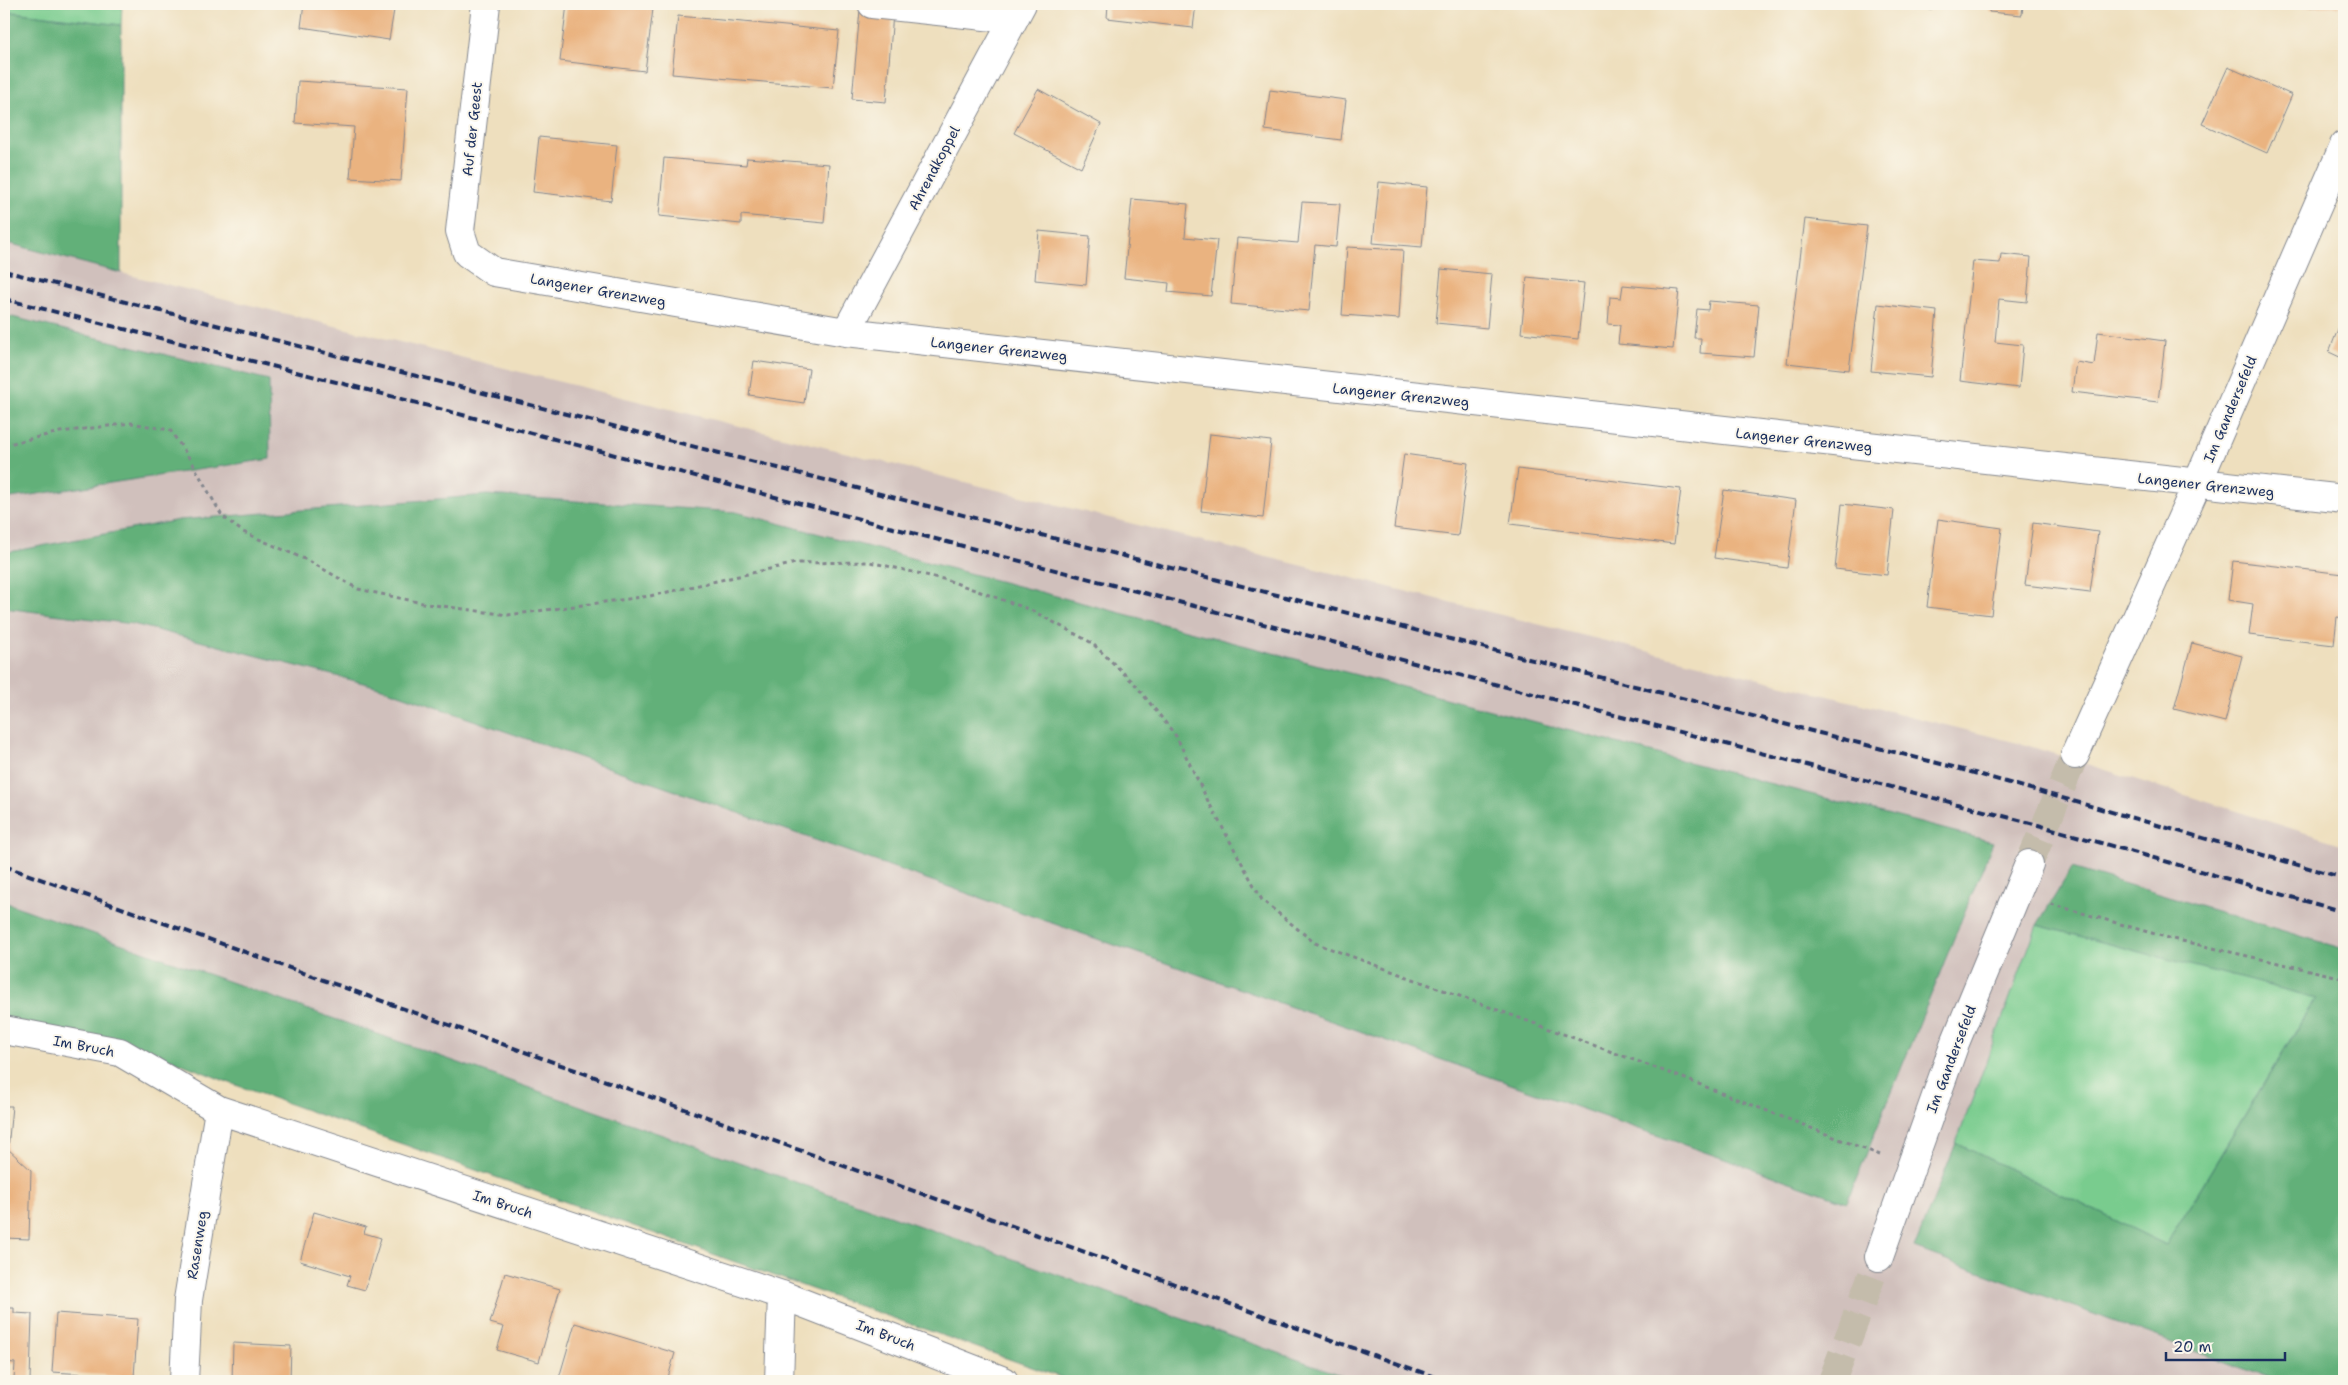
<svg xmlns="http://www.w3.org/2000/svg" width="2348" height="1385" font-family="'Shantell Sans',sans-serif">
<rect width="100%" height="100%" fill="#fbf7ec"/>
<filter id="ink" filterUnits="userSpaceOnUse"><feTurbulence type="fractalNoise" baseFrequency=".02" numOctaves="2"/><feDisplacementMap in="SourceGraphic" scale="10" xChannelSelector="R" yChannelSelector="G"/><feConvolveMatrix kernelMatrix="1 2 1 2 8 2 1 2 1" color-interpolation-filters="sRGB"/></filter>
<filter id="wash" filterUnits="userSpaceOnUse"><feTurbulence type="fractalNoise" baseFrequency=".0096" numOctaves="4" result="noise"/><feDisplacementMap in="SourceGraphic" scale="20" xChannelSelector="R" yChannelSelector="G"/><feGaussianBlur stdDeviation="1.12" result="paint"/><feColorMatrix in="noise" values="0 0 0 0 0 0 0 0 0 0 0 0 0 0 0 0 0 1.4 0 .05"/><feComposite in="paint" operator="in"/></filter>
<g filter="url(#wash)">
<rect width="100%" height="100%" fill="#eedfbe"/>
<path fill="#d0c0bc" d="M4,242L121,273L2026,745L2344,845V1381H1358L4,902Z"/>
<path fill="#79cc8e" stroke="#4a7e76" d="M4,4H122L121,25L4,11Z
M2037,925L2316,997L2166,1245L1956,1143Z"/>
<path fill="#62b079" stroke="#3e706c" d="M4,11L121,25V273L4,242Z
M4,315L269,380L270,459L4,499Z
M487,495L736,512L1993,842L1847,1202L379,687L133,624L4,608V553L179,520Z
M2072,868L2344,949V1381H2276L1914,1248L1956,1143L2166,1245L2316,998L2037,925Z
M4,902L1358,1381H1071L230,1083L129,1043L4,1019Z"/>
<g id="blocks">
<path fill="#eab380" d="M304,4H395L389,40L301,27Z
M567,4H612L653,9L645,71L560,61Z
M1108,4H1196L1193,28L1107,18Z
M1899,4H1932V9L1899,6Z
M1990,4H2023L2022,15L1989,12Z
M2302,4H2340V6L2302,7Z
M860,10L893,13L886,102L852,99Z
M678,16L839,31L833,88L672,74Z
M2228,67L2292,95L2267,153L2202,124Z
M298,81L408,88L401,181L350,178L354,127L295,123Z
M1038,89L1101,124L1081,168L1014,133Z
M1270,90L1346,100L1341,140L1265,130Z
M539,137L617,145L611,201L533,192Z
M664,158L746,165L747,158L829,164L824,223L741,215V224L659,216Z
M1379,182L1427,187L1422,247L1373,243Z
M1132,199L1188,204L1185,237L1217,240L1211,296L1168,292L1169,283L1124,278Z
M1302,202L1340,204L1336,247L1315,245L1309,311L1231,304L1237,238L1298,243Z
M1805,219L1867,226L1849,370L1787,363Z
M1039,231L1090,236L1086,285L1035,280Z
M1347,247L1403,250L1399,319L1342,315Z
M2001,254L2031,257L2027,302L1999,299L1995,342L2023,345L2019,388L1960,381L1973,261L2000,263Z
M1441,269L1492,274L1487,328L1436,323Z
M1527,277L1584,283L1578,339L1521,333Z
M1623,285L1679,290L1673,349L1618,344L1620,325L1608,324L1610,297L1621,298Z
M1709,301L1759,305L1754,357L1700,353L1701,338H1694L1697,309L1708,310Z
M1878,304L1937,311L1931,377L1871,371Z
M2344,314V359L2329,352Z
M2098,332L2165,341L2158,402L2072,392L2076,362L2094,365Z
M754,361L809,369L804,403L749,395Z
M1210,434L1271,441L1263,518L1201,511Z
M1404,454L1468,463L1458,536L1394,528Z
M1518,469L1681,489L1674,544L1510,524Z
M1724,490L1796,500L1787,568L1714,558Z
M1842,504L1894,510L1887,575L1835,569Z
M1938,519L2002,528L1991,615L1927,607Z
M2033,523L2098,532L2090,593L2025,585Z
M2233,561L2344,574V618L2337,617L2334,645L2249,635L2253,604L2228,600Z
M2192,643L2242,656L2225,722L2174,709Z
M4,1106H12L8,1149L31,1170L29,1239L4,1238Z
M314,1212L366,1227L364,1233L381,1238L365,1290L347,1285L350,1276L300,1261Z
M505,1273L560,1289L539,1362L497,1350L504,1327L490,1323Z
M4,1308H14V1313L32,1314L30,1381L14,1380L15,1363L4,1362Z
M56,1313L138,1319L134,1377L52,1372Z
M575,1323L675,1353L667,1381H651L640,1378L638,1381H568L559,1378Z
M233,1343L291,1346L290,1381H232Z"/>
</g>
</g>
<g filter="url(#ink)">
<use href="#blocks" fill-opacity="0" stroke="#84878e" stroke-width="1"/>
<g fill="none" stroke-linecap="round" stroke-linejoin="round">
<path stroke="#c4bcab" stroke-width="28" stroke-dasharray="28 14" stroke-linecap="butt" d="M2029,864L2075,755
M1832,1381L1879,1257"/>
<defs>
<path id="minor" d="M486,4L460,231L467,253L494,272L846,332L2344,499
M872,4L1013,19
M846,332L1022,4
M2075,755L2197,484L2344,145
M4,1030L120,1052L219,1110L782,1295L1004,1381
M1879,1257L1955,1043L2029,864
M184,1381L188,1300L219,1110
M779,1381L782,1295"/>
</defs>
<use href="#minor" stroke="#84878e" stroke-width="30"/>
<path stroke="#84878e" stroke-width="3" stroke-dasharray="4 4" stroke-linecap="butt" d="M4,445L60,432L131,423L170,430L192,462L222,516L243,532L309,561L358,589L427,604L508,615L650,596L796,563L870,562L947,580L1031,610L1092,643L1134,683L1176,736L1208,801L1262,900L1315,943L1683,1078L1880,1155
M2051,904L2169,938L2344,978"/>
<use href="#minor" stroke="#fff" stroke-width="28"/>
<path stroke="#1b2f5e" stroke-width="4" stroke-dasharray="8 4" stroke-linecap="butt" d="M4,271L1953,767L2344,878
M4,299L360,388L897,529L1857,778L2038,825L2344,912
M4,866L1446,1381"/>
</g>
</g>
<g text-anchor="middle" stroke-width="4" stroke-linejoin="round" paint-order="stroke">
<g font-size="14" fill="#1b2f5e" stroke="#fbf7ec">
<text transform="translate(472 129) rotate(-84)" y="5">Auf der Geest</text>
<text transform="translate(934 168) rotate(-62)" y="5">Ahrendkoppel</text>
<text transform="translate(598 290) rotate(10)" y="5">Langener Grenzweg</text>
<text transform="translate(999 349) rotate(6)" y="5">Langener Grenzweg</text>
<text transform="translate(1401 395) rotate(6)" y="5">Langener Grenzweg</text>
<text transform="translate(2230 409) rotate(-67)" y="5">Im Gandersefeld</text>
<text transform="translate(1804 440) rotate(6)" y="5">Langener Grenzweg</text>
<text transform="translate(2206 485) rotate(6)" y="5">Langener Grenzweg</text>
<text transform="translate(84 1046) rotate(11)" y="5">Im Bruch</text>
<text transform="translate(1951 1059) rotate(-69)" y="5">Im Gandersefeld</text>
<text transform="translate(503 1204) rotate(18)" y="5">Im Bruch</text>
<text transform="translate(197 1245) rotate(-81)" y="5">Rasenweg</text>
<text transform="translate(886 1335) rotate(21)" y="5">Im Bruch</text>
</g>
</g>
<rect width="2348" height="1385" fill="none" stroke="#fbf7ec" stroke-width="20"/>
<path d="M2166 1352v8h119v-8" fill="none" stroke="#1b2f5e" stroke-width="2.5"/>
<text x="2173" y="1352" font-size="15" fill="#1b2f5e" stroke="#fbf7ec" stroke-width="4" paint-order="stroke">20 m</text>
</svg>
